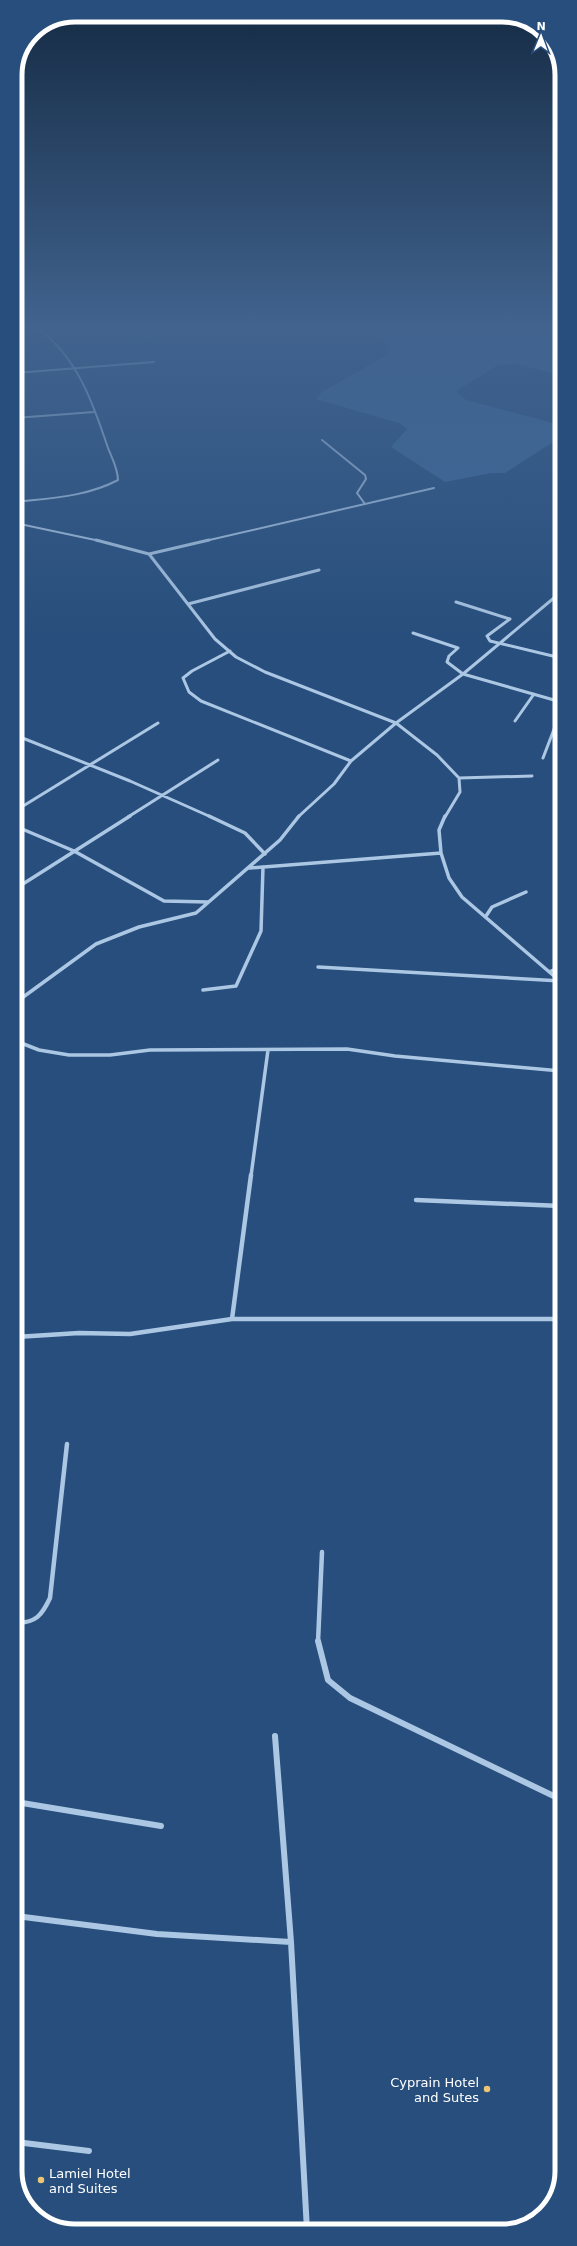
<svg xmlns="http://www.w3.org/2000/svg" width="577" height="2246" font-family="'DejaVu Sans',sans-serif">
<rect width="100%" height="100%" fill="#274e7c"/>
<path fill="#3b6899" d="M100,328H184C155,341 130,339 100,328Z
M344,328H561V375L516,364L498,365L456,391L466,400L561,425V437L505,473H491L445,482L391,447L407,429L399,423L316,399L322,392L389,354L388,344L375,335Z"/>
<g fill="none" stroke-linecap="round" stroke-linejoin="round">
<path stroke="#acc7e4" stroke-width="2" d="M15,373L154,362
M15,418L94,412
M322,440L365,475L366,479L357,493L365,504
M15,502C50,498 86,497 118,480C118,469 112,458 108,448C93,403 77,356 37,328
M15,523L100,541
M205,541L434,488"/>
<path stroke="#acc7e4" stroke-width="3" d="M96,540L149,554L215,639L236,657L265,672L396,723L437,755L459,778L460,792L445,817
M149,554L209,540
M456,602L510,619L487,636L490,641L561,658
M188,604L319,570
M413,633L458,648L449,656L447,662L463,674L561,702
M230,651L192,671L183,678L189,692L201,701L351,761
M515,721L534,694
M15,735L130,781L211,817
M543,758L561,711
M459,778L532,776
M15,811L158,723
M128,817L218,760
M298,817L334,784L351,761L396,723L463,674L561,592"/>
<path stroke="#acc7e4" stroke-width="3.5" d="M209,816L245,833L265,854
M445,816L439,830L441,853L449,878L462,897L561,982
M15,826L74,851L164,901L208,902
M250,868L441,853
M15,889L130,816
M486,916L492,907L526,892
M318,967L561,981
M551,971L561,967
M203,990L236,986L261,931L263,867
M15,1003L96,944L139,927L196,913L280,840L299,816
M16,1041L39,1050L69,1055H110L150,1050L347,1049L395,1056L561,1071
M251,1176L268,1050"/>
<path stroke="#acc7e4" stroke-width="4.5" d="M416,1200L561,1206
M232,1319L251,1175
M16,1337L79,1333L130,1334L232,1319H562
M16,1623C36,1623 42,1615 50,1598L67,1444
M318,1642L322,1552"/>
<path stroke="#acc7e4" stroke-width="6" d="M318,1641L328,1680L350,1698L562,1800
M275,1736L291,1942L307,2230
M16,1802L161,1826
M16,1916L157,1934L291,1942
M16,2142L89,2151"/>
</g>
<linearGradient id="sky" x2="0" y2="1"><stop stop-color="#152b44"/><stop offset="0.51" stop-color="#41638e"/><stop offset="1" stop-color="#41638e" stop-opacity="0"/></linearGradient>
<rect width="577" height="642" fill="url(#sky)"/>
<g fill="#ecc673" stroke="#274e7c" stroke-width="1.5">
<circle cx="487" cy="2089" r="4"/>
<circle cx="41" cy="2180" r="4"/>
</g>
<g text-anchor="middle" stroke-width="4" stroke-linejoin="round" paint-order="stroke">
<g font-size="13" fill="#fff" stroke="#274e7c" text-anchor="end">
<text x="479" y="2087">Cyprain Hotel<tspan x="479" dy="15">and Sutes</tspan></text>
<text x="49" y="2178" text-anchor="start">Lamiel Hotel<tspan x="49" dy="15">and Suites</tspan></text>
</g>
</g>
<path d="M0 0H577V2246H0ZM75 22H502A53 53 0 0 1 555 75V2171A53 53 0 0 1 502 2224H75A53 53 0 0 1 22 2171V75A53 53 0 0 1 75 22Z" fill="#274e7c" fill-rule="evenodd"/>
<path fill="none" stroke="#fff" stroke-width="5" d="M75 22H502A53 53 0 0 1 555 75V2171A53 53 0 0 1 502 2224H75A53 53 0 0 1 22 2171V75A53 53 0 0 1 75 22Z"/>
<g transform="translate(541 36) rotate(1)" stroke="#274e7c" stroke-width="3" paint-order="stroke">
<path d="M0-3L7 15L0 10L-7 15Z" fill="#ffffff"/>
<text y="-6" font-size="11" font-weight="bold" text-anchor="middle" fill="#ffffff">N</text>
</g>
</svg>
